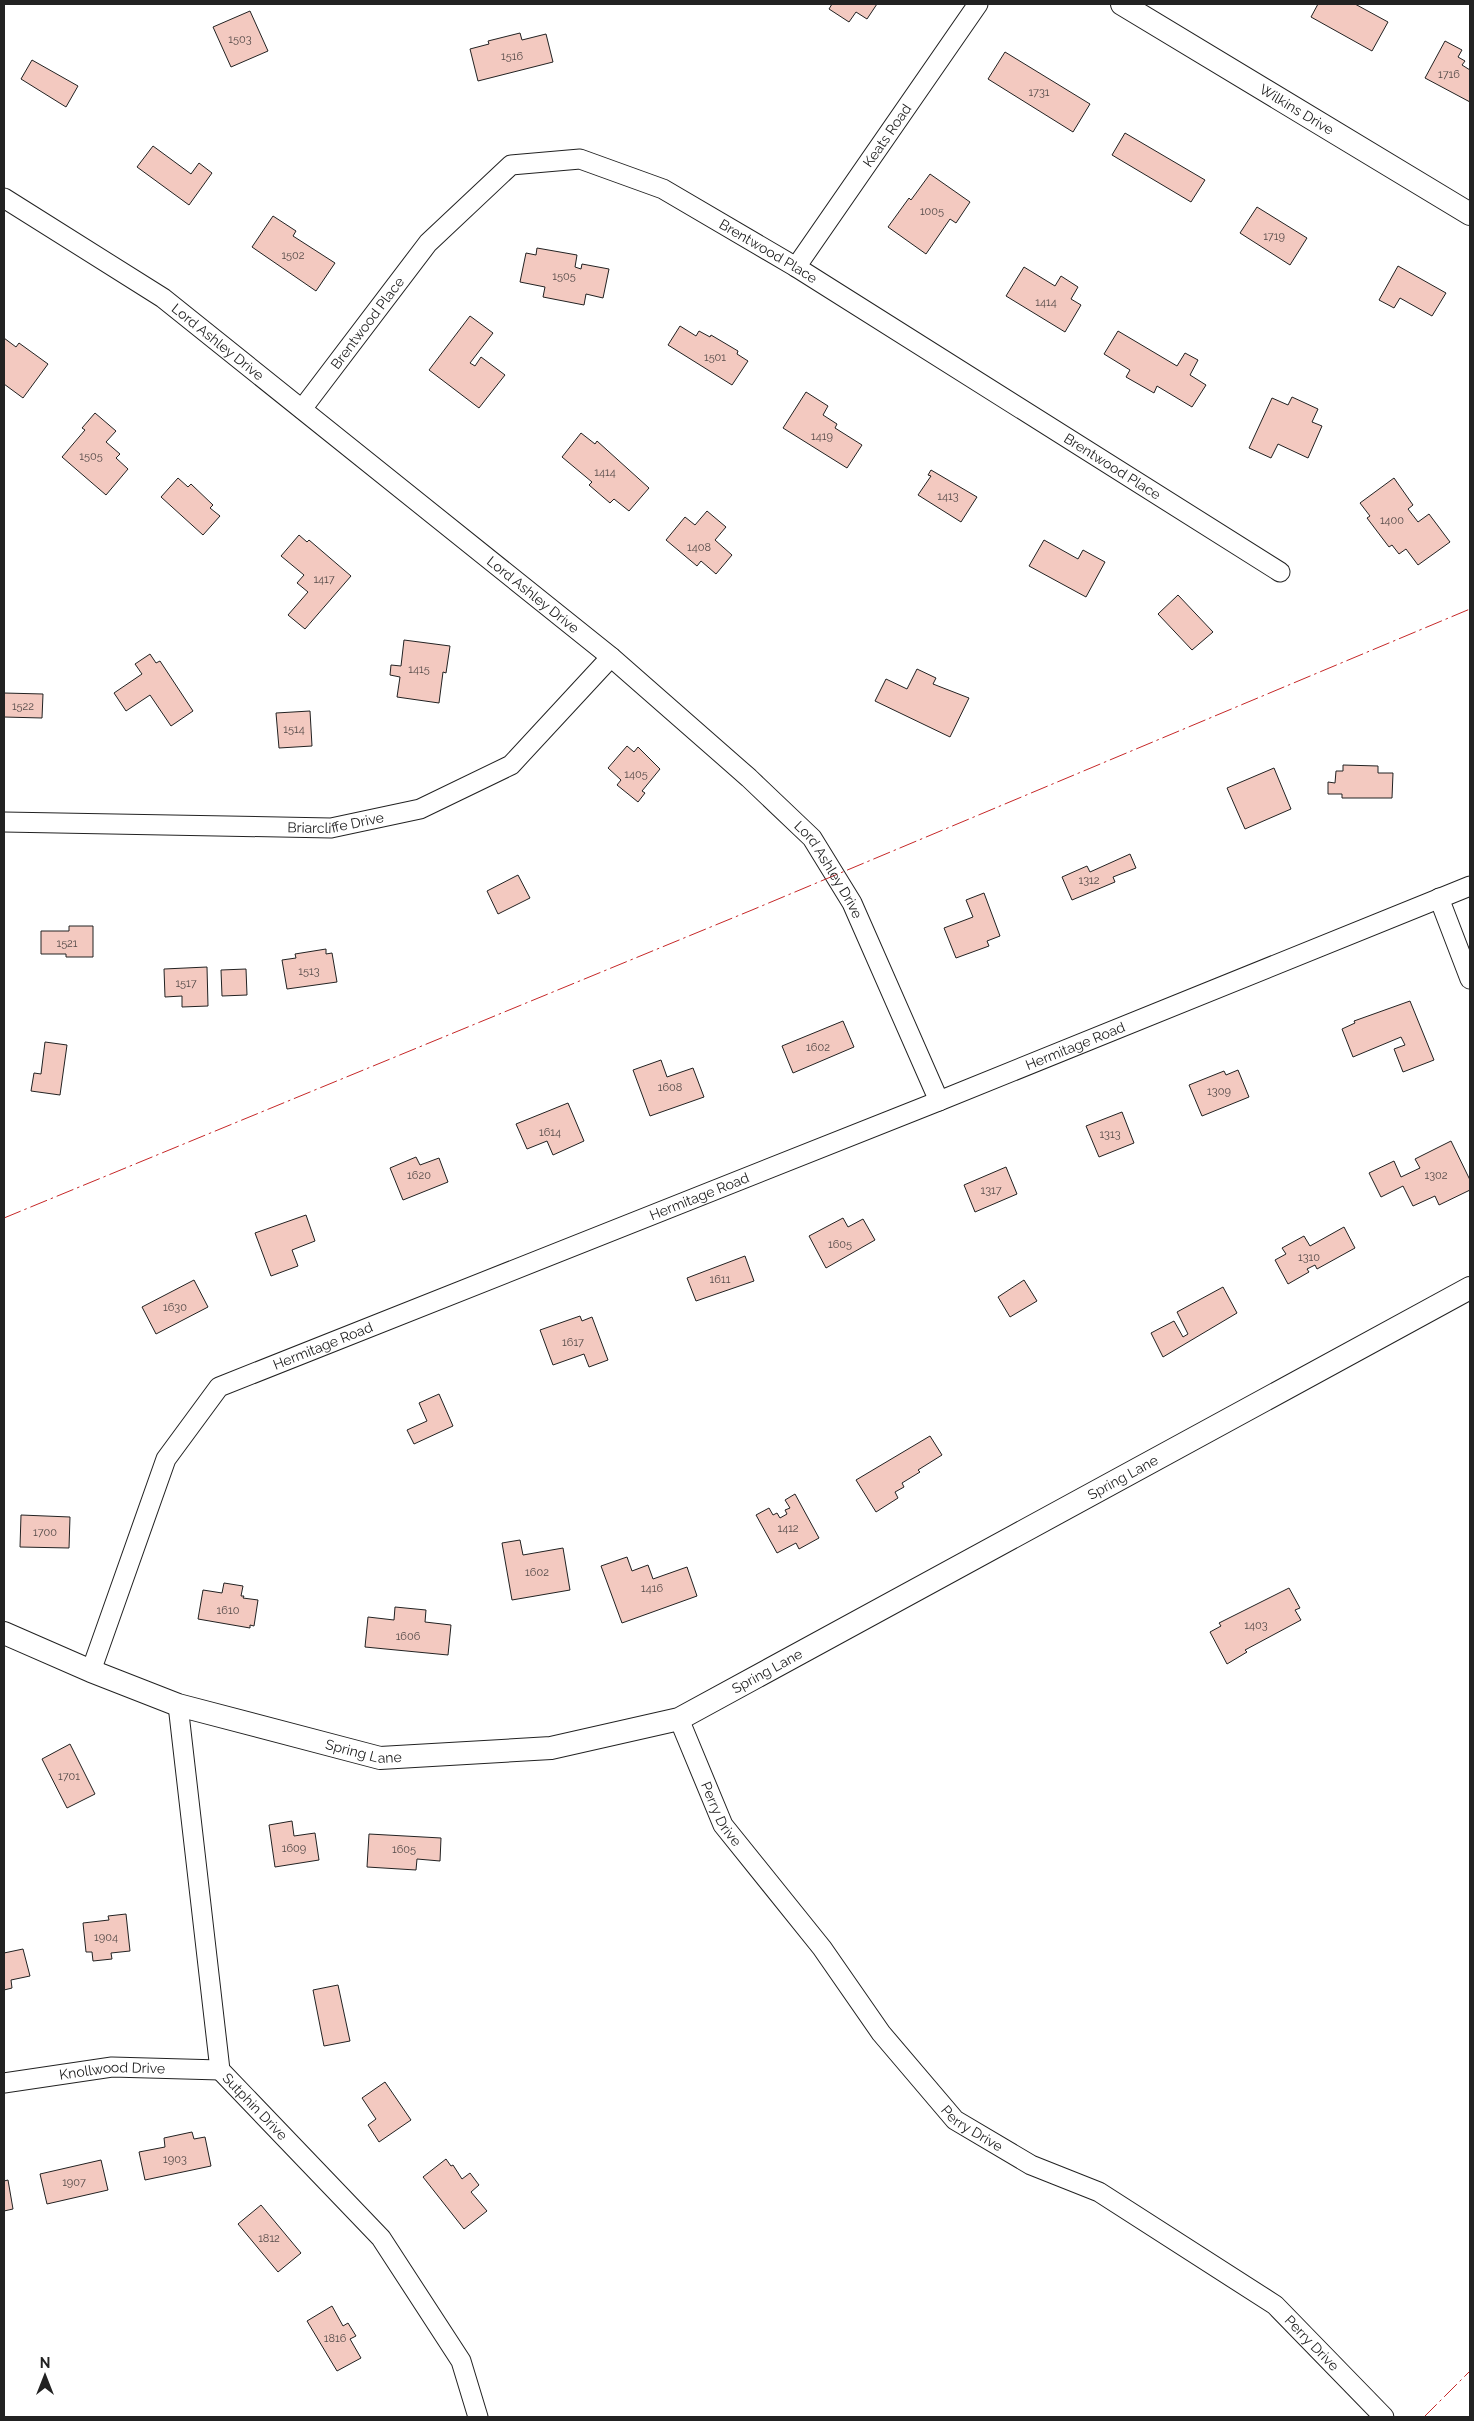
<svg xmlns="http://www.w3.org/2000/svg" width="1474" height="2421" font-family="Raleway,sans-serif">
<rect width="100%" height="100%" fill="#fff"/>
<path fill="#f3c9c0" stroke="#222" d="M832,4H877L867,19L856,12L849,22L829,9Z
M1318,4H1355L1388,22L1372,51L1311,17Z
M250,11L268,51L231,67L213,27Z
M520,33L522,40L546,34L553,62L478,81L470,49L489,44L488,41Z
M1445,41L1462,50L1458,57L1465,61L1462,65L1470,70V102L1425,78Z
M1005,52L1090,104L1073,132L988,79Z
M32,60L78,86L66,107L21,79Z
M1125,133L1205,180L1191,202L1112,155Z
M153,146L191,174L199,163L212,173L189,205L137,167Z
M930,174L970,202L956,223L950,219L926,254L888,227L909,198L911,200Z
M1257,207L1307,238L1290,265L1240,233Z
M273,216L296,231L293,236L335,263L316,291L252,247Z
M537,248L577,255L575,267L581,269L582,264L609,269L603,298L586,294L584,305L543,297L545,287L520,282L526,253L536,255Z
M1398,266L1446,293L1432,316L1400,298L1394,308L1379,300Z
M1024,267L1055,286L1061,276L1078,287L1071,299L1081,305L1065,332L1006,296Z
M470,316L493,333L470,363L475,366L481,357L505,375L479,408L429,370Z
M680,326L696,336L699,331L710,337L711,335L738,351L737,354L748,361L732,385L668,345Z
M1118,331L1177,366L1185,353L1198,360L1190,375L1206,385L1192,407L1157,386L1154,393L1126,377L1130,370L1104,354Z
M4,338L16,347L19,343L48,364L23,398L4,384Z
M806,392L828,406L823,415L837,424L835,428L862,445L847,468L783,428Z
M1292,397L1318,409L1312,422L1322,426L1308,458L1278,444L1271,458L1249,448L1272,398L1288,405Z
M95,413L116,431L106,442L120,454L116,458L128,469L106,495L62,457L85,430L82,428Z
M581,433L595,444L597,441L649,488L629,511L614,499L610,503L589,485L592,482L562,457Z
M931,470L977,497L961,522L918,495L931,476L928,475Z
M178,478L188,487L191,484L213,505L210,508L220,516L203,535L161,497Z
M1394,478L1413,505L1408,509L1418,522L1429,514L1450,542L1418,565L1406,549L1399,554L1392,545L1389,547L1367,518L1370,516L1360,503Z
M707,511L726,527L715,540L732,555L716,574L701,561L697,566L666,540L685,517L695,525Z
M299,535L307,542L309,540L351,576L305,629L288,615L308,592L297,583L304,575L281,556Z
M1044,540L1078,559L1083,550L1105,562L1086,597L1029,566Z
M1178,595L1213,632L1192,650L1158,614Z
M404,640L450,646L446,673L443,672L439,703L397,697L400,677L390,675L391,665L401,666Z
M150,654L156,663L160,661L193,711L171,726L150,695L126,711L114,693L142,674L135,664Z
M917,669L936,678L933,684L969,698L950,737L875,701L886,679L907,689Z
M4,693L43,694L42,718L4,717Z
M310,711L312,746L279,748L276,713Z
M627,746L634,752L638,747L660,769L642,791L645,793L638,802L617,785L621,780L608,768Z
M1343,765L1378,766V773H1393L1392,798H1342V794H1328V782L1335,783L1336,771H1343Z
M1274,768L1291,809L1245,829L1227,788Z
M1130,854L1136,868L1113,877L1115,882L1072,900L1062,877L1087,866L1090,872Z
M518,875L530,898L498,914L487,891Z
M984,893L1000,936L987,941L989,946L956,958L944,928L973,917L966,900Z
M69,926H93V957H66V954H41V931H69Z
M326,949V954L332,953L337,982L287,989L282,960L296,958L295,954Z
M207,967L208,1006L182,1007V996L165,997L164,969Z
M246,969L247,995L222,996L221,970Z
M1410,1001L1434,1060L1403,1072L1394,1049L1405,1045L1401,1037L1353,1057L1342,1029L1355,1023L1354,1021Z
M843,1021L854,1047L793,1073L782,1046Z
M45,1042L67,1045L60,1095L31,1091L34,1073L41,1074Z
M661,1060L667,1077L693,1068L704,1097L650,1116L633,1070Z
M1238,1070L1249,1097L1202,1116L1189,1085L1224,1071L1226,1075Z
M568,1103L584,1141L553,1155L547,1141L527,1149L516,1124Z
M1122,1112L1134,1143L1099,1157L1086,1126Z
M1451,1141L1470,1180V1190L1439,1205L1435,1196L1413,1206L1403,1186L1381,1197L1369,1173L1394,1161L1401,1177L1420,1168L1415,1159Z
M416,1157L420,1165L439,1158L448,1182L403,1200L390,1168Z
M1006,1167L1017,1194L975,1212L964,1185Z
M306,1215L315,1241L292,1250L298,1266L271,1276L255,1233Z
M843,1218L848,1227L863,1219L875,1240L826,1268L809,1236Z
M1344,1227L1355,1248L1317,1269L1315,1265L1307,1269L1309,1272L1288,1284L1275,1260L1286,1254L1282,1248L1304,1236L1310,1246Z
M745,1256L754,1281L696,1301L687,1278Z
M194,1280L208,1307L156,1334L142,1307Z
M1024,1280L1037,1301L1010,1317L998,1297Z
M1223,1287L1237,1313L1163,1357L1151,1333L1174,1321L1183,1337L1188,1334L1177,1312Z
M580,1316L582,1321L592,1317L608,1360L589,1367L584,1354L553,1365L540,1330Z
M439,1394L453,1426L414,1444L407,1430L427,1421L419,1403Z
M930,1436L942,1455L918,1470L920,1472L902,1483L904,1487L895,1492L898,1498L876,1512L856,1480Z
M795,1494L819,1538L799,1549L796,1543L777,1553L756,1515L769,1508L773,1515L777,1513L780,1518L787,1514L785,1510L790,1508L785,1500Z
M21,1515L70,1517L69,1548L20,1547Z
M520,1540L523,1555L563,1548L570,1590L512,1600L502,1543Z
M627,1557L632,1571L648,1565L653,1579L687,1567L697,1596L622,1623L601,1566Z
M224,1583L243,1586L241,1596H244L243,1598L258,1600L254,1626L250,1625V1628L198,1619L203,1590L222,1593Z
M1289,1588L1300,1608L1295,1610L1301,1620L1245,1650L1247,1652L1227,1664L1210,1632L1221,1626L1219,1623Z
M395,1607L426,1610L425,1622L451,1625L448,1655L365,1647L368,1617L394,1620Z
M70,1744L95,1794L67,1808L42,1759Z
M292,1821L294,1836L315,1833L319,1860L275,1867L269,1825Z
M369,1834L441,1838L440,1861L417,1859L416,1870L367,1867Z
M126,1914L130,1951L111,1953L112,1959L93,1961L92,1952H86L83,1923L109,1920L108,1916Z
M23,1949L30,1976L11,1980L12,1988L4,1990V1953Z
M338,1985L350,2041L324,2046L313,1990Z
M385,2082L411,2120L379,2142L368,2125L376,2119L362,2098Z
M192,2132L194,2139L205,2137L211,2166L145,2180L139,2152L165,2147L164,2138Z
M446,2159L451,2166L453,2165L462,2179L470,2173L479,2185L471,2192L487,2211L464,2229L423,2177Z
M101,2160L108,2190L47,2204L40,2174Z
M8,2180L13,2209L4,2211V2181Z
M261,2205L301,2253L278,2272L238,2224Z
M332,2306L343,2326L348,2323L356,2336L350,2339L361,2358L337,2371L307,2321Z"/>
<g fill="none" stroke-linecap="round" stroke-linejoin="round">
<defs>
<g id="minor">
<path id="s1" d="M4,198L163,298L611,657L749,778L812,838L852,903L939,1101"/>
<path id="s2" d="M796,267L978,4"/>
<path id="s3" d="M302,409L428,243L511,165L580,159L663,189L796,267L1280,572"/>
<path id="s4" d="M4,822L331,828L420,809L511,765L611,657"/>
<path d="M1439,898L1470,979"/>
<path id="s5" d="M91,1671L166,1459L219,1387L939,1101L1470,886"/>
<path id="s6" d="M178,1705L220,2070L381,2238L461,2361L478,2417"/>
<path id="s7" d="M679,1719L723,1825L822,1948L881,2033L955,2120L1031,2165L1099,2192L1275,2305L1384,2417"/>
<path id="s8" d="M4,2083L112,2067L220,2070"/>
</g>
<g id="tertiary">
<path id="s9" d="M1122,4L1470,214"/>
<path id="s10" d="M4,1633L91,1671L178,1705L380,1758L551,1748L679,1719L1470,1288"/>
</g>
</defs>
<use href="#minor" stroke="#222" stroke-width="21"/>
<use href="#tertiary" stroke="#222" stroke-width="24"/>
<use href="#minor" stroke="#fff" stroke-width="19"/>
<use href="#tertiary" stroke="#fff" stroke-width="22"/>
<path stroke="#c62828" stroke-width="1" stroke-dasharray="18 4 2.5 4" stroke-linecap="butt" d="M4,1218L752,910L1470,609
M1424,2417L1470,2371"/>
</g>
<g text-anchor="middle" stroke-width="4" stroke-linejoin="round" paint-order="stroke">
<g font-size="11" fill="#564c4a">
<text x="240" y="43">1503</text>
<text x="512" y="60">1516</text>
<text x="1449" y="78">1716</text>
<text x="1039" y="96">1731</text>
<text x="932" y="215">1005</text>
<text x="1274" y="240">1719</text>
<text x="293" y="259">1502</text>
<text x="564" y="280">1505</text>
<text x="1046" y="306">1414</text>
<text x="715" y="361">1501</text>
<text x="822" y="440">1419</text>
<text x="91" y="460">1505</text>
<text x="605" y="476">1414</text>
<text x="948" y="500">1413</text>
<text x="1392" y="524">1400</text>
<text x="699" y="551">1408</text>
<text x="324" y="583">1417</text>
<text x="419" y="673">1415</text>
<text x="23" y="710">1522</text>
<text x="294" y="733">1514</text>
<text x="636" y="778">1405</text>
<text x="1089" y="884">1312</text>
<text x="67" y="947">1521</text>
<text x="309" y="975">1513</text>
<text x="186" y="987">1517</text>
<text x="818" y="1051">1602</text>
<text x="670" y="1091">1608</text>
<text x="1219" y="1095">1309</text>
<text x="550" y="1136">1614</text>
<text x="1110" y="1138">1313</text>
<text x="419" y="1179">1620</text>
<text x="1436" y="1179">1302</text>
<text x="991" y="1194">1317</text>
<text x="840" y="1248">1605</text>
<text x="1309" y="1261">1310</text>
<text x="720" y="1283">1611</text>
<text x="175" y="1311">1630</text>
<text x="573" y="1346">1617</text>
<text x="788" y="1532">1412</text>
<text x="45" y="1536">1700</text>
<text x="537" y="1576">1602</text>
<text x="652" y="1592">1416</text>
<text x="228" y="1614">1610</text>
<text x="1256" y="1629">1403</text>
<text x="408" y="1640">1606</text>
<text x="69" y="1780">1701</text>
<text x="294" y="1852">1609</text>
<text x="404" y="1853">1605</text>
<text x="106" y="1941">1904</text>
<text x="175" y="2163">1903</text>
<text x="74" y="2186">1907</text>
<text x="269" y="2242">1812</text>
<text x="335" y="2342">1816</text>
</g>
<g font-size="14" fill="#222" stroke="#fff">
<text dy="5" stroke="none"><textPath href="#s9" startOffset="204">Wilkins Drive</textPath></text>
<text dy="5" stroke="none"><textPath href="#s2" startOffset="160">Keats Road</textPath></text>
<text dy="5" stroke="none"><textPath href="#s3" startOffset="602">Brentwood Place</textPath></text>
<text dy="5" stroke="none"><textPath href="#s3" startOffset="108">Brentwood Place</textPath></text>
<text dy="5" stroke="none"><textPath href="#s1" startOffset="258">Lord Ashley Drive</textPath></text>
<text dy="5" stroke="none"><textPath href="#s3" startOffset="1008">Brentwood Place</textPath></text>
<text dy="5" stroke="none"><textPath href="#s1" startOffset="662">Lord Ashley Drive</textPath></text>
<text dy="5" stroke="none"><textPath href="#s4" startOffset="332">Briarcliffe Drive</textPath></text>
<text dy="5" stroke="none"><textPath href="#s1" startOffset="1068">Lord Ashley Drive</textPath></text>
<text dy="5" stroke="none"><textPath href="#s5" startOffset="1236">Hermitage Road</textPath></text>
<text dy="5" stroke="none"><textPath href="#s5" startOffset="831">Hermitage Road</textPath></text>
<text dy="5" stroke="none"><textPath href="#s5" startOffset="426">Hermitage Road</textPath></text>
<text dy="5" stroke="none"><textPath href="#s10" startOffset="1205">Spring Lane</textPath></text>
<text dy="5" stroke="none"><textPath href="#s10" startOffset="800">Spring Lane</textPath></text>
<text dy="5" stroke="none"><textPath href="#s10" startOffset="380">Spring Lane</textPath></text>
<text dy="5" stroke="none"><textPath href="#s7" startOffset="104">Perry Drive</textPath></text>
<text dy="5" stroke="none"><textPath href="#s8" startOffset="109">Knollwood Drive</textPath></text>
<text dy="5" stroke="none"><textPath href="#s6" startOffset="418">Sutphin Drive</textPath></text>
<text dy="5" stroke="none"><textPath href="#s7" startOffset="509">Perry Drive</textPath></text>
<text dy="5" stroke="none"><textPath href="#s7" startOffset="914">Perry Drive</textPath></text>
</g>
</g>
<rect width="1474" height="2421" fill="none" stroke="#222222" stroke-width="10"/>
<g transform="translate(45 2376)" stroke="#ffffff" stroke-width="4" paint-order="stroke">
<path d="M0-4L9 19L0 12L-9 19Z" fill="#222222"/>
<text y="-8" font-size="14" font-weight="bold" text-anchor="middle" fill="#222222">N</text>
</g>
</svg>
